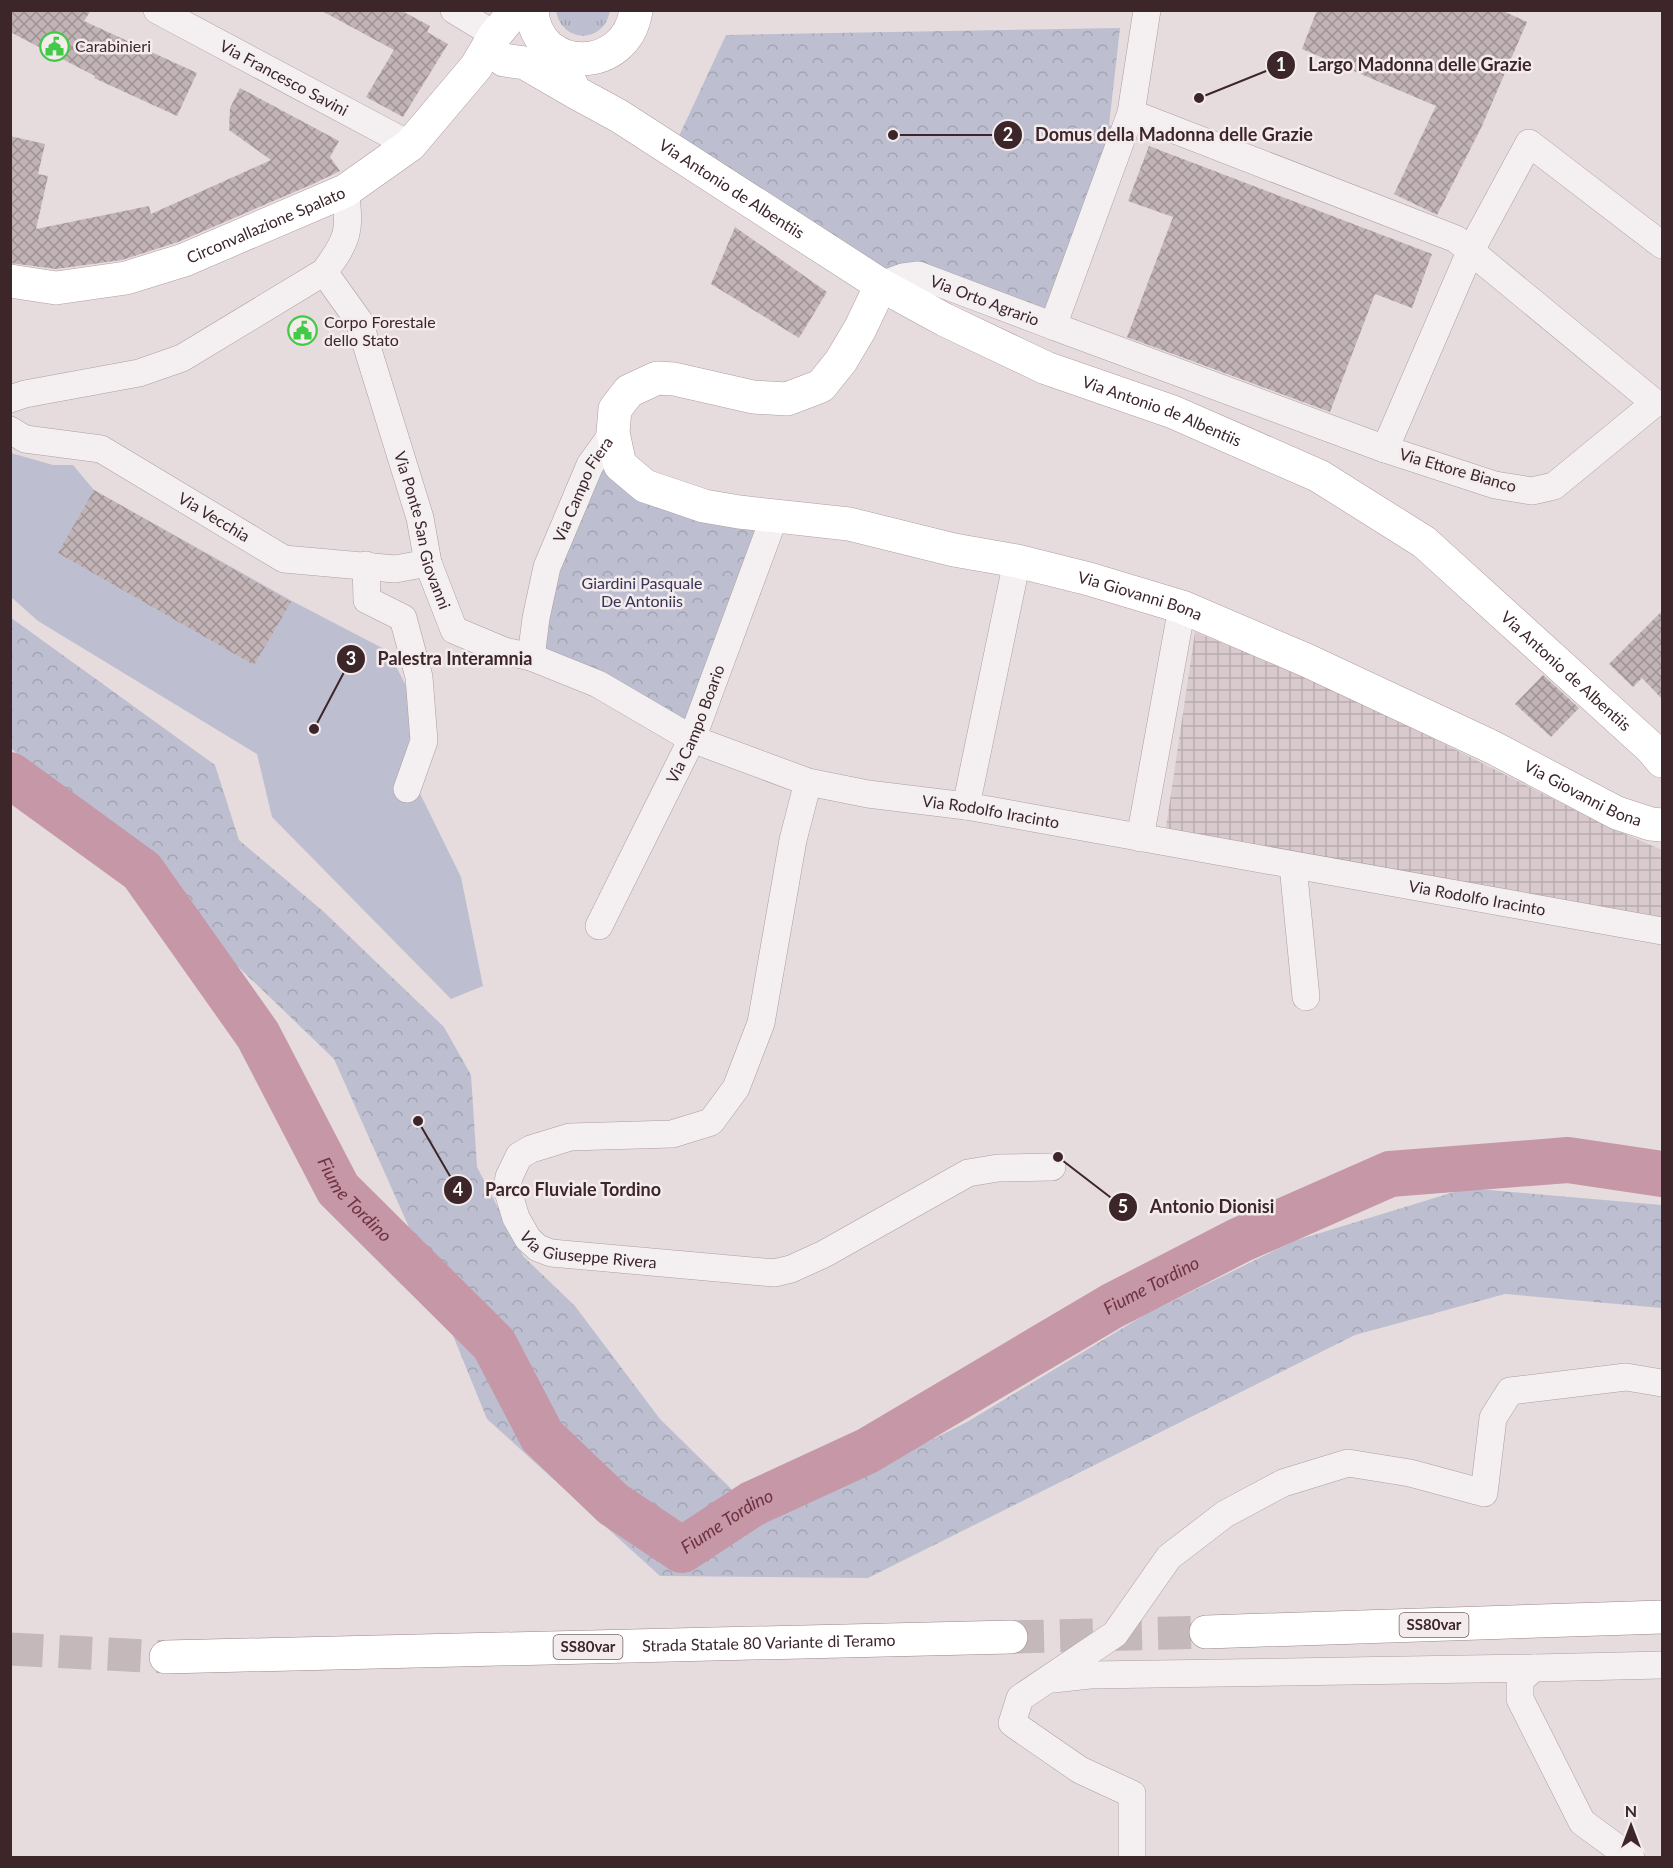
<svg xmlns="http://www.w3.org/2000/svg" width="1673" height="1868" font-family="Lato,sans-serif">
<defs>
<pattern id="industrial-grid" width="8" height="8" patternUnits="userSpaceOnUse" patternTransform="scale(1.5)"><rect width="8" height="8" fill="#d8cacd"/><path d="M0 4h8M4 0v8" fill="none" stroke="#baadb0"/></pattern>
<pattern id="grass-tufts" width="24" height="20" patternUnits="userSpaceOnUse" patternTransform="scale(1.5)"><rect width="24" height="20" fill="#bdbfd0"/><path d="M3 7l-1-3M5 7V3M7 7l1-3M15 17l-1-3M17 17v-4M19 17l1-3" fill="none" stroke="#a3a4b3"/></pattern>
<pattern id="park-crowns" width="20" height="18" patternUnits="userSpaceOnUse" patternTransform="scale(1.5)"><rect width="20" height="18" fill="#bdbfd0"/><path d="M2 6a3 3 0 1 1 6 0M12 15a3 3 0 1 1 6 0" fill="none" stroke="#a3a4b3"/></pattern>
<pattern id="building-cross-hatch" width="8" height="8" patternUnits="userSpaceOnUse" patternTransform="scale(1.5)"><rect width="8" height="8" fill="#c2b4b6"/><path d="M0 0l8 8M0 8l8-8" fill="none" stroke="#9f9294"/></pattern>
</defs>
<rect width="100%" height="100%" fill="#e6dcde"/>
<path fill="url(#industrial-grid)" d="M1195,632L1333,688L1609,827L1662,850V922L1165,834Z"/>
<path fill="url(#grass-tufts)" d="M610,10C605,44 562,44 556,11Z"/>
<path fill="url(#park-crowns)" d="M1120,28L1109,125L1125,131L1053,326L918,275L881,285L672,151L726,35Z
M590,465L671,496L775,515L692,739L531,657Z
M10,617L215,765L239,840L324,912L444,1027L471,1075L477,1167L523,1256L575,1306L660,1419L766,1523L967,1422L1146,1314L1294,1241L1467,1188L1662,1205V1308L1505,1294L1355,1335L868,1578L660,1576L487,1419L408,1225L334,1059L11,748Z"/>
<path fill="#bdbfd0" d="M11,453L53,465H73L94,490L292,601L388,651L416,705L405,763L461,877L483,986L451,999L272,817L257,754L38,621L11,597Z"/>
<g fill="none" stroke-linecap="round" stroke-linejoin="round">
<path stroke="#c697a6" stroke-width="46" id="s1" d="M10,775L142,871L258,1035L338,1189L494,1344L542,1436L613,1504L682,1550L752,1504L867,1451L1112,1306L1240,1240L1390,1174L1568,1160L1662,1174"/>
</g>
<path fill="url(#building-cross-hatch)" d="M10,10H91L84,21L197,73L177,116L94,78L95,76L10,32Z
M320,10H400L430,26L427,32L448,44L403,117L366,97L394,50Z
M1317,10H1501L1527,22L1482,126L1437,215L1394,194L1436,106L1302,49Z
M240,88L339,141L330,157L340,171L313,184L178,242L122,260L56,269L10,263V136L45,144L38,174L48,176L36,229L149,206L151,214L271,160L229,130L230,108Z
M1149,146L1432,254L1412,308L1375,294L1330,412L1127,337L1173,217L1128,201Z
M735,227L827,292L799,338L711,284Z
M94,490L291,602L254,665L58,553Z
M1662,611V699L1642,678L1633,687L1609,664Z
M1543,675L1579,708L1551,737L1515,704Z"/>
<g fill="none" stroke-linecap="round" stroke-linejoin="round">
<path stroke="#c4b8ba" stroke-width="33" stroke-dasharray="33 16" stroke-linecap="butt" d="M1011,1637L1206,1632
M10,1649L166,1657"/>
<defs>
<g id="minor">
<path id="s2" d="M157,10L410,145"/>
<path d="M454,10L495,35"/>
<path d="M1131,113L1456,239L1655,403L1554,486L1532,491L1495,485L1385,449L1053,326L1131,113L1147,10"/>
<path id="s3" d="M324,272L359,321L420,518L428,563L454,630L504,651L531,657L598,684L692,739L808,782L868,794L966,806L1662,931"/>
<path id="s4" d="M881,285L903,277L918,275L1053,326"/>
<path d="M10,399L25,394L139,373L182,358L324,272C348,240 351,231 345,191"/>
<path id="s5" d="M10,430L25,439L101,449L284,559L395,569L428,563"/>
<path d="M1385,449L1470,252L1529,143L1662,245"/>
<path d="M366,565L367,600L403,618L419,677L424,741L407,789"/>
<path id="s6" d="M531,657L536,618L547,567L590,465L613,433"/>
<path id="s7" d="M808,782L793,840L761,1023L736,1088L711,1122L672,1134L570,1137L531,1149L519,1156L509,1177L507,1188L516,1218L528,1239L538,1248L551,1253L774,1273L791,1269L824,1254L968,1173L998,1168L1052,1167"/>
<path d="M966,806L1017,561"/>
<path d="M1140,838L1182,607"/>
<path d="M1293,866L1306,997"/>
<path id="s8" d="M599,926L692,739L775,515"/>
<path d="M1053,1679L1090,1675L1534,1668"/>
<path d="M1132,1858V1794L1080,1770L1012,1723L1020,1698L1115,1634L1169,1557L1225,1514L1283,1483L1348,1463L1410,1473L1484,1493L1493,1418L1510,1391L1626,1377L1662,1383"/>
<path d="M1631,1858L1582,1822L1520,1699V1680L1534,1668L1662,1665"/>
</g>
<g id="major">
<path d="M532,10C536,75 627,75 636,10"/>
<path id="s9" d="M555,51L575,92L619,116L881,285L945,320L1046,368L1173,412L1319,476L1424,542L1651,748L1662,761"/>
<path d="M504,60L525,63L575,92"/>
<path id="s10" d="M10,281L56,288L126,278L184,260L345,191L410,145L476,67L495,35L516,10"/>
<path id="s11" d="M881,285L860,329L841,361L821,386L787,399L753,397L674,379L657,378L629,391L615,409L613,433L620,465L645,486L704,506L739,512L849,524L954,550L1017,561L1089,579L1182,607L1306,660L1492,747L1617,813L1651,824L1662,825"/>
</g>
<g id="highway">
<path d="M1206,1632L1662,1617"/>
<path id="s12" d="M166,1657L1011,1637"/>
</g>
</defs>
<use href="#minor" stroke="#ac9ea1" stroke-width="28"/>
<use href="#major" stroke="#b19ca1" stroke-width="34"/>
<use href="#highway" stroke="#9c8489" stroke-width="34"/>
<use href="#minor" stroke="#f4eff0" stroke-width="27"/>
<use href="#major" stroke="#fff" stroke-width="33"/>
<use href="#highway" stroke="#fff" stroke-width="33"/>
</g>
<defs>
<symbol id="civic-ring" viewBox="-11 -11 22 22"><circle r="9.5" fill="#f4ebed" stroke="#42ca46" stroke-width="1.5"/><path d="M-.6-6.5H3V-4.5H.6V-3L4-1V1h2V6H-6V1h2V-1L-.6-3ZM-1.2 2.5V6h2.4V2.5Z" fill="#42ca46"/></symbol>
</defs>
<g fill-rule="evenodd">
<use href="#civic-ring" x="38" y="30" width="33" height="33"/>
<use href="#civic-ring" x="286" y="314" width="33" height="33"/>
</g>
<g text-anchor="middle" stroke-width="5" stroke-linejoin="round" paint-order="stroke">
<g fill="#f4ebed" stroke="#736164" stroke-width="1.5">
<rect x="1399.5" y="1613" width="69" height="24" rx="4.5"/>
<rect x="553.5" y="1635" width="69" height="24" rx="4.5"/>
</g>
<g font-size="15" font-weight="bold" fill="#3c262a">
<text x="1434" y="1630">SS80var</text>
<text x="588" y="1652">SS80var</text>
</g>
<g font-size="16" fill="#3c262a" stroke="#f4ebed" text-anchor="start">
<text x="75" y="52">Carabinieri</text>
<text x="324" y="328">Corpo Forestale<tspan x="324" dy="18">dello Stato</tspan></text>
</g>
<g font-size="16" fill="#3c262a" stroke="#f4ebed">
<text dy="6" stroke="none"><textPath href="#s2" startOffset="144">Via Francesco Savini</textPath></text>
<text dy="6" stroke="none"><textPath href="#s9" startOffset="230">Via Antonio de Albentiis</textPath></text>
<text dy="6" stroke="none"><textPath href="#s10" startOffset="267">Circonvallazione Spalato</textPath></text>
<text dy="6" stroke="none"><textPath href="#s4" startOffset="110">Via Orto Agrario</textPath></text>
<text dy="6" stroke="none"><textPath href="#s9" startOffset="716">Via Antonio de Albentiis</textPath></text>
<text transform="translate(1458 470) rotate(16)" y="6">Via Ettore Bianco</text>
<text dy="6" stroke="none"><textPath href="#s6" startOffset="177">Via Campo Fiera</textPath></text>
<text dy="6" stroke="none"><textPath href="#s5" startOffset="226">Via Vecchia</textPath></text>
<text dy="6" stroke="none"><textPath href="#s3" startOffset="279">Via Ponte San Giovanni</textPath></text>
<text dy="6" stroke="none"><textPath href="#s11" startOffset="938">Via Giovanni Bona</textPath></text>
<text dy="6" stroke="none"><textPath href="#s9" startOffset="1202">Via Antonio de Albentiis</textPath></text>
<text dy="6" stroke="none"><textPath href="#s8" startOffset="224">Via Campo Boario</textPath></text>
<text dy="6" stroke="none"><textPath href="#s11" startOffset="1424">Via Giovanni Bona</textPath></text>
<text dy="6" stroke="none"><textPath href="#s3" startOffset="956">Via Rodolfo Iracinto</textPath></text>
<text dy="6" stroke="none"><textPath href="#s3" startOffset="1450">Via Rodolfo Iracinto</textPath></text>
<text dy="6" stroke="none"><textPath href="#s7" startOffset="708">Via Giuseppe Rivera</textPath></text>
<text dy="6" stroke="none"><textPath href="#s12" startOffset="603">Strada Statale 80 Variante di Teramo</textPath></text>
</g>
<g font-size="16" fill="#343457" stroke="#f4ebed">
<text x="642" y="589">Giardini Pasquale<tspan x="642" dy="18">De Antoniis</tspan></text>
</g>
<g font-size="18" font-style="italic" fill="#6e3242" stroke="#f4ebed">
<text dy="6" stroke="none"><textPath href="#s1" startOffset="556">Fiume Tordino</textPath></text>
<text dy="6" stroke="none"><textPath href="#s1" startOffset="1582">Fiume Tordino</textPath></text>
<text dy="6" stroke="none"><textPath href="#s1" startOffset="1096">Fiume Tordino</textPath></text>
</g>
</g>
<path fill="none" stroke="#3c262a" stroke-width="2" d="M1199 98L1281 65M893 135L1008 135M314 729L351 659M418 1121L458 1190M1058 1157L1123 1207"/>
<g fill="#3c262a" stroke="#f4ebed" stroke-width="2">
<circle cx="1199" cy="98" r="6"/>
<circle cx="893" cy="135" r="6"/>
<circle cx="314" cy="729" r="6"/>
<circle cx="418" cy="1121" r="6"/>
<circle cx="1058" cy="1157" r="6"/>
<circle cx="1281" cy="65" r="15"/>
<circle cx="1008" cy="135" r="15"/>
<circle cx="351" cy="659" r="15"/>
<circle cx="458" cy="1190" r="15"/>
<circle cx="1123" cy="1207" r="15"/>
</g>
<g font-size="18" text-anchor="middle" font-weight="bold" fill="#fff">
<text x="1281" y="71">1</text>
<text x="1008" y="141">2</text>
<text x="351" y="665">3</text>
<text x="458" y="1196">4</text>
<text x="1123" y="1213">5</text>
</g>
<g font-size="18" text-anchor="middle" font-weight="bold" fill="#3c262a" stroke="#f4ebed" stroke-width="5" stroke-linejoin="round" paint-order="stroke">
<text x="1420" y="71">Largo Madonna delle Grazie</text>
<text x="1174" y="141">Domus della Madonna delle Grazie</text>
<text x="455" y="665">Palestra Interamnia</text>
<text x="573" y="1196">Parco Fluviale Tordino</text>
<text x="1212" y="1213">Antonio Dionisi</text>
</g>
<rect width="1673" height="1868" fill="none" stroke="#3c262a" stroke-width="24"/>
<g transform="translate(1631 1826)" stroke="#f4ebed" stroke-width="4.5" paint-order="stroke">
<path d="M0-4.5L10 22L0 15L-10 22Z" fill="#3c262a"/>
<text y="-9" font-size="16" font-weight="bold" text-anchor="middle" fill="#3c262a">N</text>
</g>
</svg>
